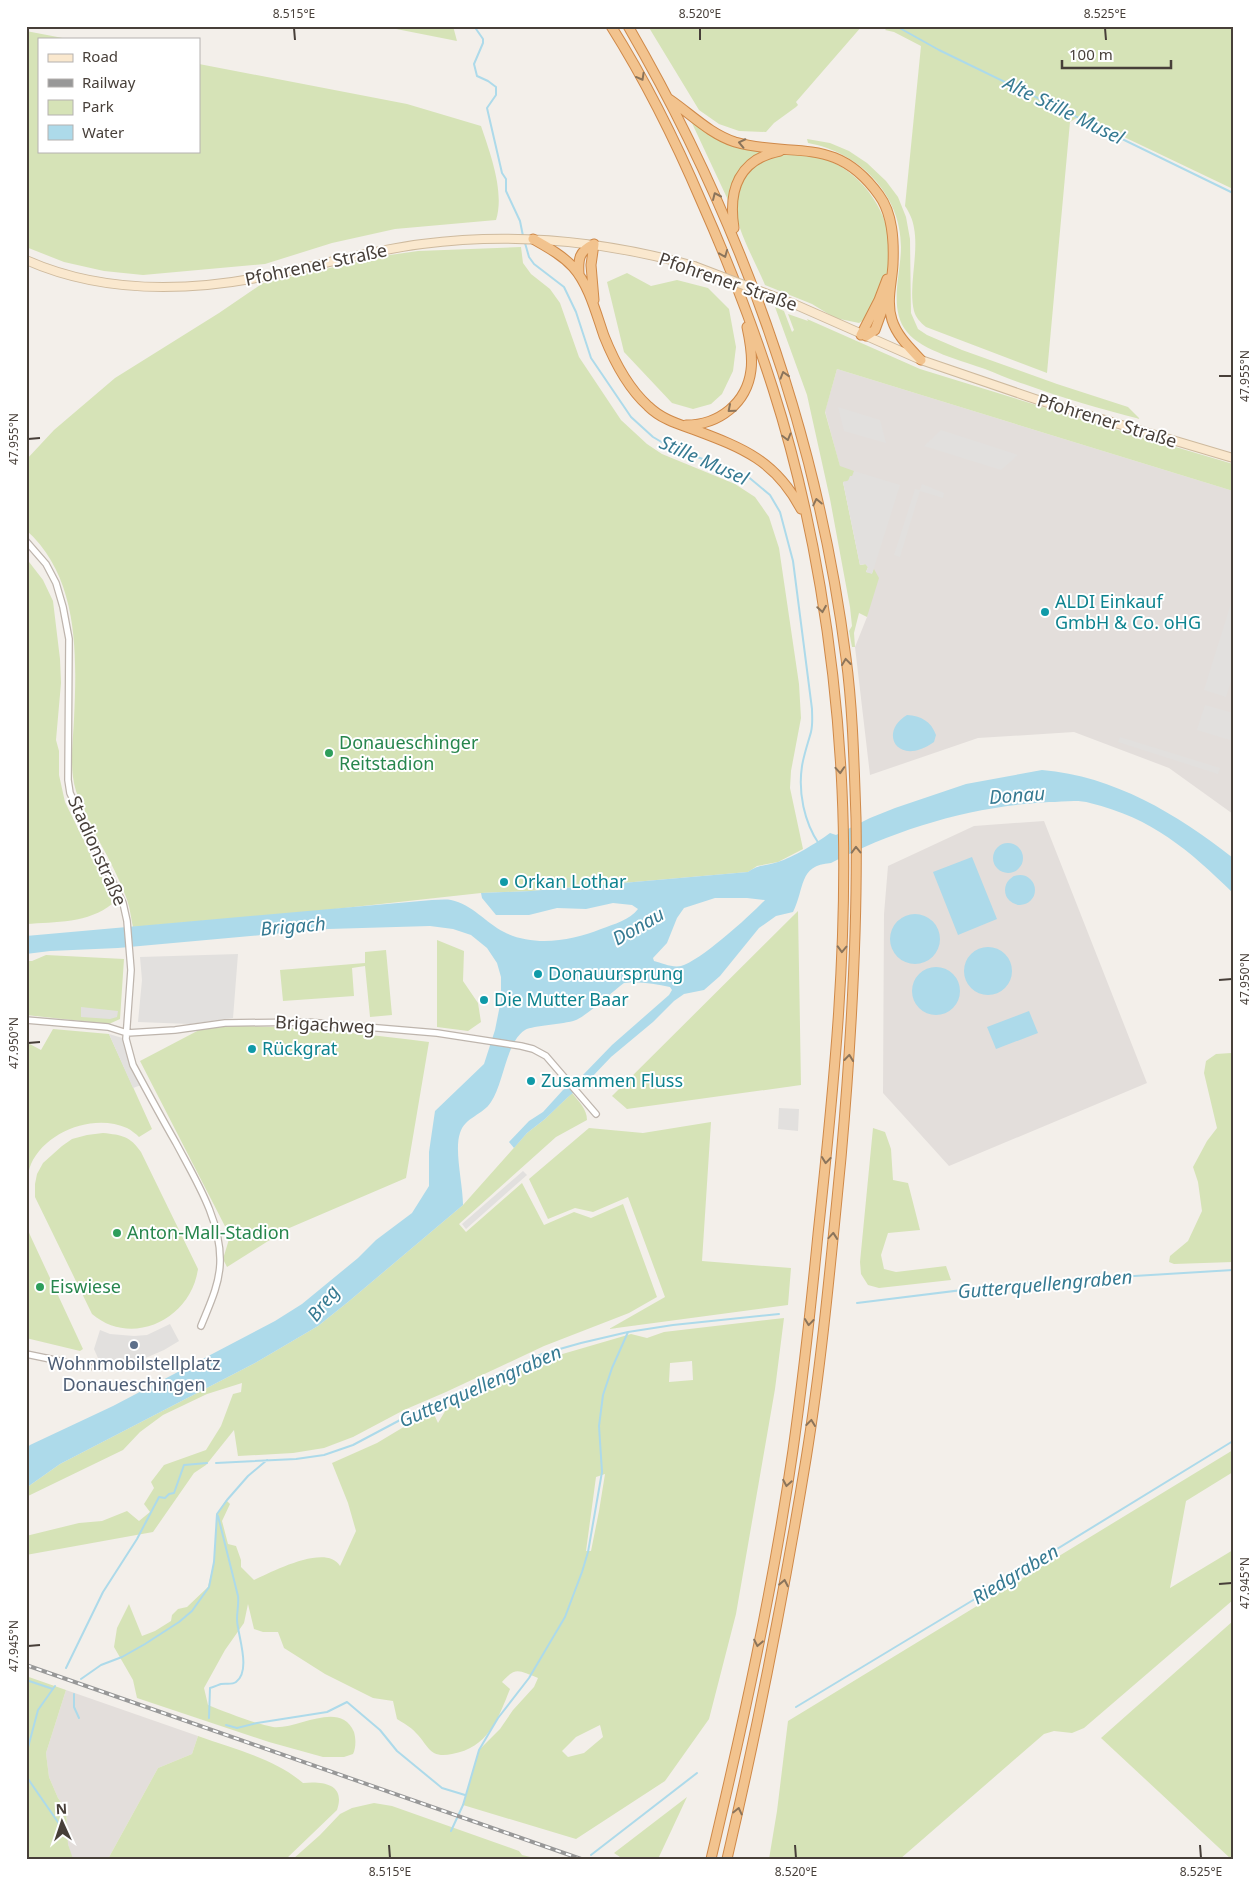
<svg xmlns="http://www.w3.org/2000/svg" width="1259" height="1885" font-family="'Noto Sans',sans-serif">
<rect width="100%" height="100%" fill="#f3efea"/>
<path fill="#e3dedb" d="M837,369L1233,491V814L1169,768L1074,732L978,738L870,775L855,647L867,617L873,570L840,467L825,411Z
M1044,821L1147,1083L949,1166L883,1093L884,914L888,866L974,826Z
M66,1690L198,1736L192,1754L158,1768L108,1859H72L68,1844L66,1809L58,1798L49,1777L46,1753Z"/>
<path fill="#d6e3b7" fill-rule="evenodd" d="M381,26H453L457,41Z
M648,26H862L796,102L798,105L796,107L774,123L766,132L739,131L719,124L699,110Z
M889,26H1233V189L1080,116L1070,122L1047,373L926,327C920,322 916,318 914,311C908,287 919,254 914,228C913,220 909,212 905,206L921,46L894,32L885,30Z
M26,31L68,39H39V151H199V64L407,104L481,126C490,153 505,192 496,220L395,229L332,243L265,264L143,275L104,271L64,262L26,247Z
M691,121C718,141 731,145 764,152L741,167L734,178L728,200Z
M807,139L830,143L849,151L867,163L886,181L898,197L906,217L910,239L911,313L918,329L927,335L962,350L1057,384L1128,407L1140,419C1101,409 1062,398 1024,384C1011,380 998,374 985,369C963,361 922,351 907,332C888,309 901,273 901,247C901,193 858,152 808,143Z
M792,154C805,155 818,156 830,161C872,179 903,234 885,279C880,293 871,307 864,320L859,323L835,318L812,304L765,285C756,263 740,236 736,213C732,193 745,170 762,161C771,155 782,154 792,154Z
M521,247L523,263L531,274L550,289L560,303L579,357L621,420L647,444L662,454L735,484L755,497L769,517L779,548L799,684L801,718L791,771L790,788L803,849L778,862L757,866L748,872L531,891L481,893L317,911L133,927C131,918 130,907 126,897C113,861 88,826 76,791C69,768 73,742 74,719C77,654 79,577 26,530V460L54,430L115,378L219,313L263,283L383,256L418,251Z
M627,273L651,286L677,280L708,288L729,309L736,347L733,371L722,394L711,404L693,409L672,403L624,352L607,282Z
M775,307L784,311L792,332L794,330L788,314L808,321L807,319L920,369L1091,422L1233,464V491L837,369L825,412L840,466L854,471C852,477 850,481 843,482L860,565L866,564L868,567L866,572L872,573L874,569L879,578L867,617L859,613L854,633L855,647H852L849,631L852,626L850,607L830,499L807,395Z
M26,558L43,580L53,601L60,659L61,683L56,740L59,751V775L65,802L109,892L112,904C89,923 55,922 26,924Z
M798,911L801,1085L627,1109L612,1096Z
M437,940L464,951L463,981L478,1003L481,1022L468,1031L437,1027Z
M386,950L392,1015L370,1017L365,966L352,968L354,996L283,1001L280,970L365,963V952Z
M46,955L124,959L120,1019L109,1024L26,1015V961H32Z
M232,1026C298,1026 364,1034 429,1042L406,1178L287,1229L227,1267L223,1259L230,1236L140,1061L201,1029Z
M53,1029L109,1034L152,1129L139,1137C136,1134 131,1130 127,1128C94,1113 46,1131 31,1164C28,1171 28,1180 26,1187V1042L41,1050Z
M1231,1053H1233V1262L1174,1264L1169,1262L1170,1256L1188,1241L1202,1211L1198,1182L1193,1167L1207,1141L1217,1128L1204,1073L1206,1061L1216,1054Z
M572,1093C579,1102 587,1109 587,1120L556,1137L459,1224L466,1232L522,1183L544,1225L574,1212L591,1218L623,1204L657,1297L629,1313L544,1346L446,1392L404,1410L353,1437L324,1448L293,1453L238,1456L234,1430L206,1465L194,1473L153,1532L26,1555V1536L79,1523L102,1521L127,1511L139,1521L150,1512L144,1504L154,1488L151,1482L164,1465L206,1450L221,1426L233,1394L241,1392L242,1383L207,1394L163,1415L140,1432L123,1450L26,1497V1488L60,1464L255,1363L318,1326L348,1302L463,1205L527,1133L545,1119Z
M711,1122L702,1261L791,1268L788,1305L609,1329L665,1297L628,1197L593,1212L575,1208L548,1219L529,1179L589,1128L643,1133Z
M873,1128L885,1132L891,1149L893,1180L908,1183L920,1230L888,1233L881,1255L884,1269L896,1272L946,1266L951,1280L879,1288L868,1285L861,1274L860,1262Z
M103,1133C122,1135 130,1136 141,1152L198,1269C191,1319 132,1348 92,1314L35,1197V1184L37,1174L43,1163L62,1146L72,1139L87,1135Z
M26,1212L27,1227L30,1235L83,1349L80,1351L26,1338Z
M784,1318L775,1389L736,1614L709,1719L665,1781L576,1839L463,1805L479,1750L500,1729L513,1710L534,1687L538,1678C519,1671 516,1666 502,1682L510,1689C498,1719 488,1748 452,1754C446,1755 440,1756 434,1753C427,1749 422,1738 416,1733C411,1727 403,1723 397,1719L393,1701L373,1698L325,1674L284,1648L278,1632H263L254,1629L248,1604L244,1623L225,1650L204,1688L208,1705C225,1712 256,1724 273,1727C297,1730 340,1699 354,1732C356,1739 356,1748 353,1754L344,1757H323L269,1742L137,1698L133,1680L114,1647L117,1628L129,1604L142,1636L155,1631L171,1621L172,1615L178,1609L187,1607L208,1587L214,1561L217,1514L226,1500L230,1504L222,1521L228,1544L236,1546L241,1560V1567L254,1580C272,1572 326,1543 340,1566L356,1531L348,1503L332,1463L377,1443L432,1410L438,1423L447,1408L498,1385L520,1370L542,1360L631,1334L647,1338L664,1332ZM692,1361L693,1380L669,1382L670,1363ZM605,1474L599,1511L591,1551H586L596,1477ZM600,1725L603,1737L584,1753L568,1757L562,1751L576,1737Z
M1233,1450V1472L1186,1501L1170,1588L1233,1550V1600L1084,1728L1072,1733L1054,1731L1044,1734L900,1859H769L777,1811L788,1721Z
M1233,1621V1859H1231L1101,1738Z
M26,1676L66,1690L46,1753L49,1777L58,1798L66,1809L68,1844L73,1859H26Z
M198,1736C233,1749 274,1758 303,1783C323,1781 346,1784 337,1810L286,1859H108L158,1768L192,1754Z
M687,1797L658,1859H623L614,1853Z
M374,1803L392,1806L519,1851L522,1855L539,1859H293L320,1835L340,1814L352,1808Z"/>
<path fill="#e2e0de" d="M838,407L880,420L886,443L844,431Z
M941,430L1018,455L1001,470L924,446Z
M854,471L900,485L872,574L866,572L868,567L865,564L860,565L843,482L848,481L850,476H853Z
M922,484L944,493L943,498L920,491L900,557L894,555L915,489L920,490Z
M1233,597V675L1226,697L1204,690Z
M1205,705L1233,713V741L1197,730Z
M1120,737L1220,768L1218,774L1118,742Z
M238,954L233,1018L190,1024L138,1022L142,980L140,957Z
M81,1007L118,1011L117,1017L110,1019L81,1017Z
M109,1034L126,1039L130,1054L144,1084L133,1088Z
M779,1108L799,1109L798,1131L778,1129Z
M523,1171L527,1175L466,1229L462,1224Z
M170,1324L179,1341L164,1350L141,1360L116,1365H101L94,1349L100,1330L110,1334L134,1336L147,1335Z"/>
<path fill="#addaea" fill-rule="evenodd" d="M907,715C921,716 931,721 936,735L934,742C897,768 878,732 907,715Z
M1042,770C1114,776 1177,814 1233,858V893C1189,850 1152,818 1090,803C1078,799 1062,802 1049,802C973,806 898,828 831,863C798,865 805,889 793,912L776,916L759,928L720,976L704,990L684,994L674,1001L653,1022L611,1057L591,1078L568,1097L545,1119L527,1133L514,1148L509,1142L529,1121L543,1112L563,1090L582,1076L612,1045L669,995L672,990L670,987C655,984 639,981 624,983C613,991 588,1015 576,1020C562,1025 534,1025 525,1030C506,1042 504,1083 491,1102C483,1115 465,1117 460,1133C454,1150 463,1184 463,1205L348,1302L318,1326L255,1363L60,1464L26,1488V1449L30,1445L113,1406L275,1321L302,1304L358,1258L376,1240L412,1213L429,1186V1152L435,1111L484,1064L495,1030L501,1000V977L497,963L487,948L471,935L453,929L430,926L328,929L118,948L50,951L26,954V936L432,900C438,900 445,899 451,900C472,904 486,923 504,932C533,947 572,941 601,929C614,924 630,920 638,909L632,905L613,903L586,909L557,908L529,915H496L482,898L481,893L531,891L748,872C759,864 766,866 778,862C792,858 818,842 830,833L836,835L870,818L895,808L966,784ZM715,898H747L765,900C751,915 699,962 681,966C672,968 662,963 654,961L653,958L667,943L677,918L684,908Z
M993 858a15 15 0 1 1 30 0a15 15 0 1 1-30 0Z
M972,857L997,919L958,935L933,872Z
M1005 890a15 15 0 1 1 30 0a15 15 0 1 1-30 0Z
M890 939a25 25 0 1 1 50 0a25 25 0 1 1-50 0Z
M964 971a24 24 0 1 1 48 0a24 24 0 1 1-48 0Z
M912 991a24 24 0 1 1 48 0a24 24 0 1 1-48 0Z
M1029,1011L1038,1033L996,1049L987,1027Z"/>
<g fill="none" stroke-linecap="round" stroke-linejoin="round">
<path stroke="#addaea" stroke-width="2" d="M474,26L483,39V43L474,64L477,76L488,81L496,87V95L487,108L502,173L506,179V191L520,221L523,236
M896,26L939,50L1233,193
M525,243L529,257L534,264L564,287L576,312L591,358L631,417L653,437L670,447L746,475L770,495L780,512L793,561L812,709C812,716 813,724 811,732C808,743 804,754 802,766C798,792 804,822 819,844
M857,1303L1019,1283L1233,1270
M216,1463L296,1459L324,1455L353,1445L402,1419L542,1354L581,1343L628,1332L673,1325L779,1314
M66,1668L103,1592L137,1539L159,1497L165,1498L169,1494L174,1493L184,1465L207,1463
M81,1679L101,1665L122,1657L145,1644L179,1622L192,1611L209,1587L214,1562L217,1514L227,1500L248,1476L267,1460
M26,1680L53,1689
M74,1694V1707L79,1718
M796,1707L1013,1576L1233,1441
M209,1718L210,1688C214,1687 218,1685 221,1684C226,1683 232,1685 236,1682C252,1670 237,1634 237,1619C237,1611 239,1604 238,1596L218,1516
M226,1725L237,1728L257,1723L327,1712L347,1702L380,1730L397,1751L442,1788L465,1795
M26,1755L38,1710L55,1686
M26,1776L62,1828
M451,1831L463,1805L479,1750L498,1718L529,1678L565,1617L582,1572L588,1552L602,1472L599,1426L603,1395L612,1368L628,1332
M591,1855L697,1773"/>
<defs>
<path id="minor" d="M26,541L46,564L56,583L63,607L69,639L68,780L70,793L123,903L127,921L131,970L126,1039L133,1065C147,1091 161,1117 176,1143C195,1179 222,1221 220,1264C219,1286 209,1306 201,1326
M26,1020L108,1027L127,1033L175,1030L225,1023L307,1022L437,1033L521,1046L533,1049L546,1056L596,1114
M26,1354L89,1367"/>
<path id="secondary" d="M26,260C107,296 196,292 281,273C328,263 374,250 422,244C513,232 605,241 694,266
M794,304L921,360L1041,401L1233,458"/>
<path id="trunk" d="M611,26C647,83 676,142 702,203C729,264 753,326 773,389C813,514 836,658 842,790C849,938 834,1086 818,1234C811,1306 803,1378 793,1450C773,1588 743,1724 711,1859
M628,26C742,223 817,432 846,658C853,711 854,764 856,818C858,932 851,1045 841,1158C831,1259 822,1360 806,1459C784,1593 758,1726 727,1859
M669,99C691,114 710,134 735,142C794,159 835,134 879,195C893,214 894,241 893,264C892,283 886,301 892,320C897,336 910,348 921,360
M734,228C728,190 739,159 780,151
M533,239C547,247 562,255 573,267C589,285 596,313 604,336C614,361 628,388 648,406C661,419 678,424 695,430C743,448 776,461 801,509
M594,244L591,265L594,300
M579,274C578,259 579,251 594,244
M861,335L879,300L887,279
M866,336L875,330L887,297
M686,425C719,425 747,403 751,370C753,356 750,341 747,327"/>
</defs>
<use href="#minor" stroke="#beb5ad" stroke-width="8"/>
<use href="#secondary" stroke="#ceba9e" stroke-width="10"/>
<use href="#trunk" stroke="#cf8949" stroke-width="11"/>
<use href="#minor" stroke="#fff" stroke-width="5.5"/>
<use href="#secondary" stroke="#fae8ce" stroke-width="8"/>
<use href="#trunk" stroke="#f2c38e" stroke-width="9"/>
<defs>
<path id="rail" d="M26,1665L581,1859"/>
</defs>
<use href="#rail" stroke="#989898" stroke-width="4"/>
<use href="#rail" stroke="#fff" stroke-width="2" stroke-dasharray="5.5" stroke-linecap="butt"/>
<defs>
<path id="secondary-bridge" d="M694,266L794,304"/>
</defs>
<use href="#secondary-bridge" stroke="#ceba9e" stroke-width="10" stroke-linecap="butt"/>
<use href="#secondary-bridge" stroke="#fae8ce" stroke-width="8"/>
</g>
<defs><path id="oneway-chevron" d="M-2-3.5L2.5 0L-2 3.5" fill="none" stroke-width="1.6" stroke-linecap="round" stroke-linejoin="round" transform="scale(1.25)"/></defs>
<g stroke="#8b745b">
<use href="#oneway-chevron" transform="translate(641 77) rotate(61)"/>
<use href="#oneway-chevron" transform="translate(742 143) rotate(-168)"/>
<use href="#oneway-chevron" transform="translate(716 196) rotate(-114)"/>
<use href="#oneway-chevron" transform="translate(724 254) rotate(68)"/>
<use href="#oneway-chevron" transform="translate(784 375) rotate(-107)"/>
<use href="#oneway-chevron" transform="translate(731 409) rotate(139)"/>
<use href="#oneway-chevron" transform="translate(787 437) rotate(75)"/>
<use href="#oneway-chevron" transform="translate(817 502) rotate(-102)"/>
<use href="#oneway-chevron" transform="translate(822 609) rotate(81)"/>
<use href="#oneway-chevron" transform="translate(846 662) rotate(-97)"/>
<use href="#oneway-chevron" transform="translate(840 770) rotate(86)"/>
<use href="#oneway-chevron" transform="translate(856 850) rotate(-91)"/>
<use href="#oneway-chevron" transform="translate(842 949) rotate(92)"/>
<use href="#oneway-chevron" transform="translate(849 1058) rotate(-84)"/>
<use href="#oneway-chevron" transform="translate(826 1160) rotate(96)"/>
<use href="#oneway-chevron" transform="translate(833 1236) rotate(-85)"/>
<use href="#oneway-chevron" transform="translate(809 1322) rotate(96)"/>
<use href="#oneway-chevron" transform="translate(811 1423) rotate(-83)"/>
<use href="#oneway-chevron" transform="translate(787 1483) rotate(100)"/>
<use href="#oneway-chevron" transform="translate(784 1583) rotate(-79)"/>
<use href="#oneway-chevron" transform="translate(758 1643) rotate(101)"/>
<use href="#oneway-chevron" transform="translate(738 1811) rotate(-77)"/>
</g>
<path fill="none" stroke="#473f39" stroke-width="2" d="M294,28L295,40M700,28V40M1105,28L1106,40M1219,376H1232M28,439L40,438M1219,980L1232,979M28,1043L40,1042M1219,1584L1232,1583M28,1646L40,1645M389,1845L390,1858M795,1845L796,1858M1200,1845L1201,1858"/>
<g fill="#0f9aa8" stroke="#fff" stroke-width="2">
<circle cx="1045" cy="612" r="5"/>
<circle cx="504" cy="882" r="5"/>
<circle cx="538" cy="974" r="5"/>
<circle cx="484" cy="1000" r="5"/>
<circle cx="252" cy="1049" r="5"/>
<circle cx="531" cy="1081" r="5"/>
</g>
<g fill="#2e9e5b" stroke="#fff" stroke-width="2">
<circle cx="329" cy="753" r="5"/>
<circle cx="117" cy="1233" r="5"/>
<circle cx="40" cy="1287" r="5"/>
</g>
<circle fill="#5c6f8a" stroke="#fff" stroke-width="2" cx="134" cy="1345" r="5"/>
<g text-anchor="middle" stroke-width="4" stroke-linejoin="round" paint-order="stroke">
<g font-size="18" fill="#473f39" stroke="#fff">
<text transform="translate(316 265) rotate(-12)" y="6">Pfohrener Straße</text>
<text transform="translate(728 282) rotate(19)" y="6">Pfohrener Straße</text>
<text transform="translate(1107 421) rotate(17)" y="6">Pfohrener Straße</text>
<text transform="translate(97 851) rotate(66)" y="6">Stadionstraße</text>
<text transform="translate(325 1025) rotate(3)" y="6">Brigachweg</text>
</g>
<g font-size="18" fill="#0d838f" stroke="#fff" text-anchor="start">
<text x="1055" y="608">ALDI Einkauf<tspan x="1055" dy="21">GmbH &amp; Co. oHG</tspan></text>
<text x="514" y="888">Orkan Lothar</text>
<text x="548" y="980">Donauursprung</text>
<text x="494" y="1006">Die Mutter Baar</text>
<text x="262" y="1055">Rückgrat</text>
<text x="541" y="1087">Zusammen Fluss</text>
</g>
<g font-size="18" fill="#27864d" stroke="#fff" text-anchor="start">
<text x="339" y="749">Donaueschinger<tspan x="339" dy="21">Reitstadion</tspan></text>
<text x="127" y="1239">Anton-Mall-Stadion</text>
<text x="50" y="1293">Eiswiese</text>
</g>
<g font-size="18" fill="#4e5e75" stroke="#fff">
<text x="134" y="1370">Wohnmobilstellplatz<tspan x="134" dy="21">Donaueschingen</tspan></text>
</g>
<g font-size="19" font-style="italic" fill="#367a92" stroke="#fff">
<text transform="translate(1064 110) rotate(26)" y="7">Alte Stille Musel</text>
<text transform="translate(704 460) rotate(24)" y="7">Stille Musel</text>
<text transform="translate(1017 795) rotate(-4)" y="7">Donau</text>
<text transform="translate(293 926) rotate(-5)" y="7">Brigach</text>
<text transform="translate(638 926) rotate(-30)" y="7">Donau</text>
<text transform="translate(1045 1284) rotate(-5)" y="7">Gutterquellengraben</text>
<text transform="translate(323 1303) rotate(-52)" y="7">Breg</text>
<text transform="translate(480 1386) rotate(-24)" y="7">Gutterquellengraben</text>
<text transform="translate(1015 1574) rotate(-31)" y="7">Riedgraben</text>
</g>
</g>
<rect width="1259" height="1885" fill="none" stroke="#ffffff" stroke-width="55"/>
<rect x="38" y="38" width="162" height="115" fill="#ffffff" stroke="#b5b2b0"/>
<rect x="48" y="54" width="25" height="8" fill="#fae8ce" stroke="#b5b2b0"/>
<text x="82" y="62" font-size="15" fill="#473f39">Road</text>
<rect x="48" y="79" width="25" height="8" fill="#989898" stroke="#b5b2b0"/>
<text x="82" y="88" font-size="15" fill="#473f39">Railway</text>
<rect x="48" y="100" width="25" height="15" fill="#d6e3b7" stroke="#b5b2b0"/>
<text x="82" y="112" font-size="15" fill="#473f39">Park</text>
<rect x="48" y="125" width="25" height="15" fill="#addaea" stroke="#b5b2b0"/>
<text x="82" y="138" font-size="15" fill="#473f39">Water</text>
<g transform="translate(62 1822) rotate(357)" stroke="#ffffff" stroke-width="4" paint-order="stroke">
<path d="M0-4L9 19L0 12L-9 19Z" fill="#473f39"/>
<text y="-8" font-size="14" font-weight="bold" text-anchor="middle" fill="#473f39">N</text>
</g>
<path d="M1062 60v8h109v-8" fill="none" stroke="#473f39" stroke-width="2.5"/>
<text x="1069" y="60" font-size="15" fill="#473f39" stroke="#ffffff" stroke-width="4" paint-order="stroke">100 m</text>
<rect x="28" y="28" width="1204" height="1830" fill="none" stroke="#473f39" stroke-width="2"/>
<g font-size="12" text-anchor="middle" fill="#473f39">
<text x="294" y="18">8.515°E</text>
<text x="700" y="18">8.520°E</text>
<text x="1105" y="18">8.525°E</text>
<text transform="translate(1245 376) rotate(-90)" y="4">47.955°N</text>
<text transform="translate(14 439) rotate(-90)" y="4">47.955°N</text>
<text transform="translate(1245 979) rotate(-90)" y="4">47.950°N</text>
<text transform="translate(14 1043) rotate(-90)" y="4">47.950°N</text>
<text transform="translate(1245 1583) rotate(-90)" y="4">47.945°N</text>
<text transform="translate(14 1646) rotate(-90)" y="4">47.945°N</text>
<text x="390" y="1876">8.515°E</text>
<text x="796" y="1876">8.520°E</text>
<text x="1201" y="1876">8.525°E</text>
</g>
</svg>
